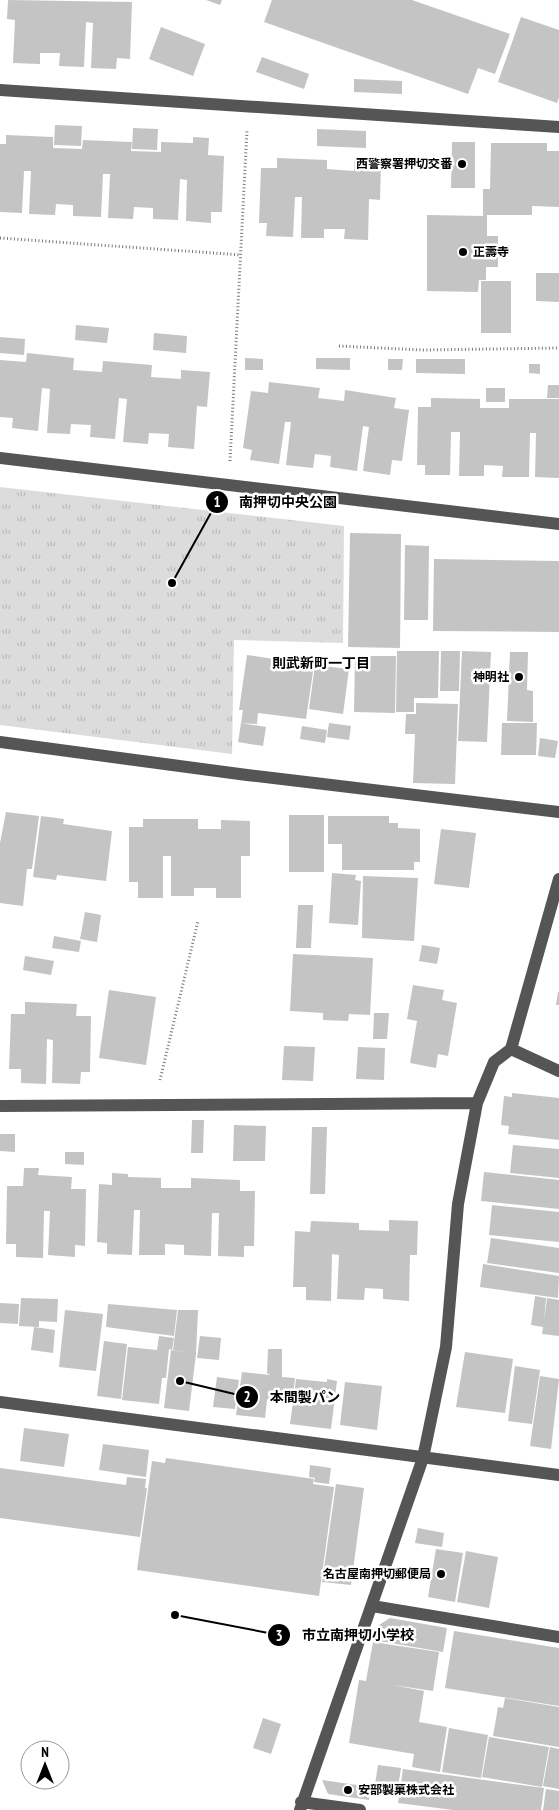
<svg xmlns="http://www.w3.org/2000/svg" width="559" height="1810" font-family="'PT Sans Narrow','Noto Sans JP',sans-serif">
<defs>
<pattern id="park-tufts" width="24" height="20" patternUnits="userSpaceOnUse" patternTransform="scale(1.25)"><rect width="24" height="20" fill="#dcdcdc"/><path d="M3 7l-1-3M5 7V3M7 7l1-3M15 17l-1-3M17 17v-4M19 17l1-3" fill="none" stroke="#bbb"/></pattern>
</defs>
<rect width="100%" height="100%" fill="#fff"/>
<path fill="url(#park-tufts)" d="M0,487L344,526L343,643L234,640L232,754L0,725Z"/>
<path fill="#c4c4c4" d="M8,0L132,2L130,59L117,58L116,69L91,68L93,23L86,22L84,67L59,66L60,53H40V64L13,63L15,20L7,19Z
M206,0H222L220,5Z
M272,0H412L510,34L495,74L478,68L468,94L264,22Z
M521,17L559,30V97L557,103L498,82Z
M161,27L205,44L193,76L149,59Z
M262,57L309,74L304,89L256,72Z
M354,79L402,81V94L354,92Z
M55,125L82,126L81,146L54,145Z
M133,128L158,129L157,150L132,149Z
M317,129L366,131V148L317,146Z
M6,135L53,137V148L82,149L83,140L132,142L131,151L161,152V142L193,143V137L209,138L208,155L224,156L222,212H211V223L186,221L187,180L180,179L178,220L153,219V208L134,207L133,219L108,218L110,174H103L101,217L73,216V205L56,204L55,215L29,214L31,171H24L22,213L0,212V144H6Z
M452,142H475V188H451Z
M491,143H547V151H559V207L532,206V215H487V236H498V267H486V280H479L478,292L427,291V215L483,216V189H490Z
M277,158L327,160V169L354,171V160L381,161L380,200L369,199L368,240L344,239L345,229H324V238H301L302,197H295L293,237L266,236L267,223H259L261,168H277Z
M536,273H559V302L536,301Z
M481,281H511V333H481Z
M76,325L109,328L107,343L75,340Z
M154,333L187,336L186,353L153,350Z
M0,337L25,339L24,355L0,353Z
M27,353L74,358L73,370L102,372L103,361L152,365L151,377L181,379V370L210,372L207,407L197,406L194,449L168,447L169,434L149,433L148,444L123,442L127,399L119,398L115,439L90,437L91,425L71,424L70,434L47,433L50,389L42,388L38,431L12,428L13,418L0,417V360L26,362Z
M245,358L263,359V370H245Z
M316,358H350V370L316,369Z
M388,359H403L402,370H388Z
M416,359H465V374L416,373Z
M529,364H540V374L529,373Z
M269,382L320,388L318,398L344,401L345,390L396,398L394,408L409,410L402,461L392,460L390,475L363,471L369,427L363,426L357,471L330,467L331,456L315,454L313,468L286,465L291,422H285L279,464L250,460L252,450L243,448L251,391L268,393Z
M548,385H559V398H547Z
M486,388H505V402H486Z
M431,398L480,399V408H509V399H559V478L535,477L536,433H530L529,477H502L503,466L484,465V476H459L460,432H451L450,475H425V465H417L418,407H431Z
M350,533L401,534L400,648L348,647Z
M405,545L429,546L428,620H404Z
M434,559L559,561V632L433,631Z
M397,651H439L438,698H414V712H396Z
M441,651H460L459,691H440Z
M462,651L491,652L487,742L458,741Z
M510,652H528L527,690L533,691V722L507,721Z
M247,655L314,665L306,719L258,713L257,724L241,723L243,710H239Z
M355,656H396L395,713L354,712Z
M315,665L349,669L343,714L309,709Z
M416,703L458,704L455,784L413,783L415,734H405L406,714H416Z
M241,723L266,727L263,746L238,742Z
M329,723L351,726L349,740L327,737Z
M502,723H537L536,755H501Z
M302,726L327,730L325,743L300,739Z
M540,738L558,741L555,758L538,756Z
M6,812L39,816L32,869H27L23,906L0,903V843Z
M289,815H324V872H289Z
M41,816L64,819L63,824L112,831L106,881L57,875L56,880L33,877Z
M328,816H389V823H398V828L420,829V862H414V870H342V844H328Z
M143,819H198V829H221V820L250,821V856H241V898H216V888H194V896H171V856H163V898H138V882H129V827H143Z
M441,829L476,833L469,888L434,884Z
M332,873L356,875L355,880L361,881L358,925L329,923Z
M363,876L418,878L414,941L362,938Z
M298,905H313L311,948H296Z
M85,912L101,915L97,942L80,939Z
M54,936L81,941L79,952L52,948Z
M422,945L440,948L437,964L419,961Z
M293,954L373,958L370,1015L349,1014L348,1021L323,1020V1013L290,1011Z
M25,956L54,961L51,975L23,970Z
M413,985L444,990L442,1000L457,1003L448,1056L438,1054L436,1068L410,1063L417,1021L407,1019Z
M109,990L156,997L146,1065L99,1058Z
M558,992H559V1005H556Z
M25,1002L77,1004L76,1016H91L90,1072H81L80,1084L52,1083L53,1040L47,1039L46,1084L21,1083V1069H9L11,1014H25Z
M374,1013H389L387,1039H373Z
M284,1046L315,1047L313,1081L282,1080Z
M358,1047L385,1048L384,1080L356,1079Z
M512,1093L559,1098V1140L508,1134L509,1126L501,1125L504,1096L512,1097Z
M192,1120H204L203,1153H191Z
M234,1125L266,1126L265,1161H233Z
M312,1127H327L325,1194H310Z
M0,1134H15V1152L0,1151Z
M513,1145L559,1149V1178L510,1173Z
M65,1152H84V1165L65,1164Z
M24,1168H39L38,1175L72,1177L71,1189H86L85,1246L75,1245V1257L48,1255L50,1211H44L43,1258L16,1257V1244H6L7,1186H23Z
M484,1172L559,1180V1209L481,1201Z
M112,1173L128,1174V1177L161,1178V1188H191V1178L240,1180V1191H255L254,1246H244V1257L218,1256L219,1213H212L211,1256L184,1255V1245L165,1244V1255H139L140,1210H134L132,1255L107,1254V1243L97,1242L99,1184L112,1185Z
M492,1205L559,1212V1242L489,1235Z
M389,1220L418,1221L417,1255H410L409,1301L383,1299V1289L365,1288L364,1300L337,1299L339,1255L332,1254L331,1301L306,1300V1287H293L295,1231L310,1232L311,1221L359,1223V1230L389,1231Z
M491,1238L559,1248V1273L487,1263Z
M483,1264L559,1276L558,1298L480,1287Z
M535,1296L546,1298L544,1321L547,1298L559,1300V1336L542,1334L543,1327L531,1325Z
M21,1298L58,1299L57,1322L39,1321V1327L19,1326Z
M0,1303L19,1304L18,1324L0,1323Z
M108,1304L177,1310L174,1336L106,1327Z
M65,1310L103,1314L96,1371L59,1367Z
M178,1310H198L196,1354L189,1411L164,1408L171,1350L190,1353L173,1350Z
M34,1327L55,1330L53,1353L31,1350Z
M159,1336L174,1338L172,1350L169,1349L166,1378H162L159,1404L122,1400L128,1347L157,1350Z
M200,1336L221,1338L219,1360L197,1358Z
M104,1341L127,1344L121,1399L97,1396Z
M268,1349H282V1377L295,1378L292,1403L267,1400L265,1418L236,1415L242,1372L270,1375L267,1373Z
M465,1352L513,1359L505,1413L456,1407Z
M515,1366L540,1370L532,1424L508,1421Z
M540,1376L559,1379L551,1449L530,1446Z
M217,1377L239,1380L235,1409L213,1407Z
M296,1379L327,1382V1379L337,1381L331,1429L290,1424Z
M345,1382L382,1386L377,1430L340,1425Z
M24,1428L69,1434L64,1467L20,1461Z
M103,1444L149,1450L146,1477L99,1470Z
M166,1458L314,1479L313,1484L334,1487L319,1596L137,1570L152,1461L165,1463Z
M310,1465L331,1468L329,1484L314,1482L315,1478L309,1477Z
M0,1468L126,1485L127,1477L146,1479L145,1488H147L140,1537L0,1518Z
M336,1484L364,1488L351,1585L322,1582Z
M418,1528L444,1533L442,1547L415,1543Z
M436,1549L463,1553L455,1602L428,1597Z
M466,1551L498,1557L489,1608L457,1602Z
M390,1618L447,1628L443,1652L373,1640L379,1625Z
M454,1631L559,1648V1706L445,1688Z
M373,1642L439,1652L433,1691L393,1685L424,1691L419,1722L447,1727L440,1772L412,1767L414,1754L349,1743L359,1680L366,1681Z
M505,1698L559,1707V1747L493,1736L498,1707L503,1708Z
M263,1718L281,1724L271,1754L253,1748Z
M449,1728L488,1735L481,1778L442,1772Z
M489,1737L549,1747L542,1787L482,1777Z
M550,1747L559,1749V1789L543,1786Z
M378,1765L401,1768L397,1794L374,1791Z
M403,1769L544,1788L541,1810H453L398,1803Z
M322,1780L371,1787L369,1800L328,1794Z
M546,1789L559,1791V1810H543Z"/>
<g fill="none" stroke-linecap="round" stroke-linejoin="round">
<path stroke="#777" stroke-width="3" stroke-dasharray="1 2.5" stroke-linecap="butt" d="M0,238L241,255
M339,346L423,350L559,348
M230,461L247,130
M160,1080L198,921"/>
<path stroke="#555" stroke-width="12" d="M0,90L559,127
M0,458L559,524
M0,742L247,775L559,812
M511,1049L559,1071
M0,1106L477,1103
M0,1402L559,1475
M372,1606L559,1637
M301,1802L360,1810
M300,1810L423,1458L446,1347L458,1204L477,1103L494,1062L511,1049L559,879"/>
</g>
<g fill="#000" stroke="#fff" stroke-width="2">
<circle cx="462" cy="164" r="5"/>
<circle cx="463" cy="252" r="5"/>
<circle cx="519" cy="677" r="5"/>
<circle cx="441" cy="1574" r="5"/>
<circle cx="348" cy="1790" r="5"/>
</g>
<g text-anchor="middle" stroke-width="5" stroke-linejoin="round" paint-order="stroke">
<g font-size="12" font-weight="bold" fill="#000" stroke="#fff" text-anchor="end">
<text x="452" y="168">西警察署押切交番</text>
<text x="473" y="256" text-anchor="start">正壽寺</text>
<text x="509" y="681">神明社</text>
<text x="431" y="1578">名古屋南押切郵便局</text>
<text x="358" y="1794" text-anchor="start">安部製菓株式会社</text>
</g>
<g font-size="14" font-weight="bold" fill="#000" stroke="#fff">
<text x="321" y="668">則武新町一丁目</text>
</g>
</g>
<path fill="none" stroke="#000" stroke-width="2" d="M172 583L217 502M180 1381L247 1397M175 1615L279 1635"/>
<g fill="#000" stroke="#fff" stroke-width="2">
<circle cx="172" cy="583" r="5"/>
<circle cx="180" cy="1381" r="5"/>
<circle cx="175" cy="1615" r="5"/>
<circle cx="217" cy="502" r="12"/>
<circle cx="247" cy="1397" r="12"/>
<circle cx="279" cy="1635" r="12"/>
</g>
<g font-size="15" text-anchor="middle" font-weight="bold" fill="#fff">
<text x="217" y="507">1</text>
<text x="247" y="1402">2</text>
<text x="279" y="1641">3</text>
</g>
<g font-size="14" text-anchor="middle" font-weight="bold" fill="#000" stroke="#fff" stroke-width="5" stroke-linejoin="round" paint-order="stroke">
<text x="288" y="507">南押切中央公園</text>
<text x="305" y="1402">本間製パン</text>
<text x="358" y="1640">市立南押切小学校</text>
</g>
<g transform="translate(45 1765)"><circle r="24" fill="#ffffff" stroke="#999999"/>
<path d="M0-4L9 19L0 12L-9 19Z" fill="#000000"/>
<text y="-8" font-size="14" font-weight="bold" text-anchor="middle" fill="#000000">N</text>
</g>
</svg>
